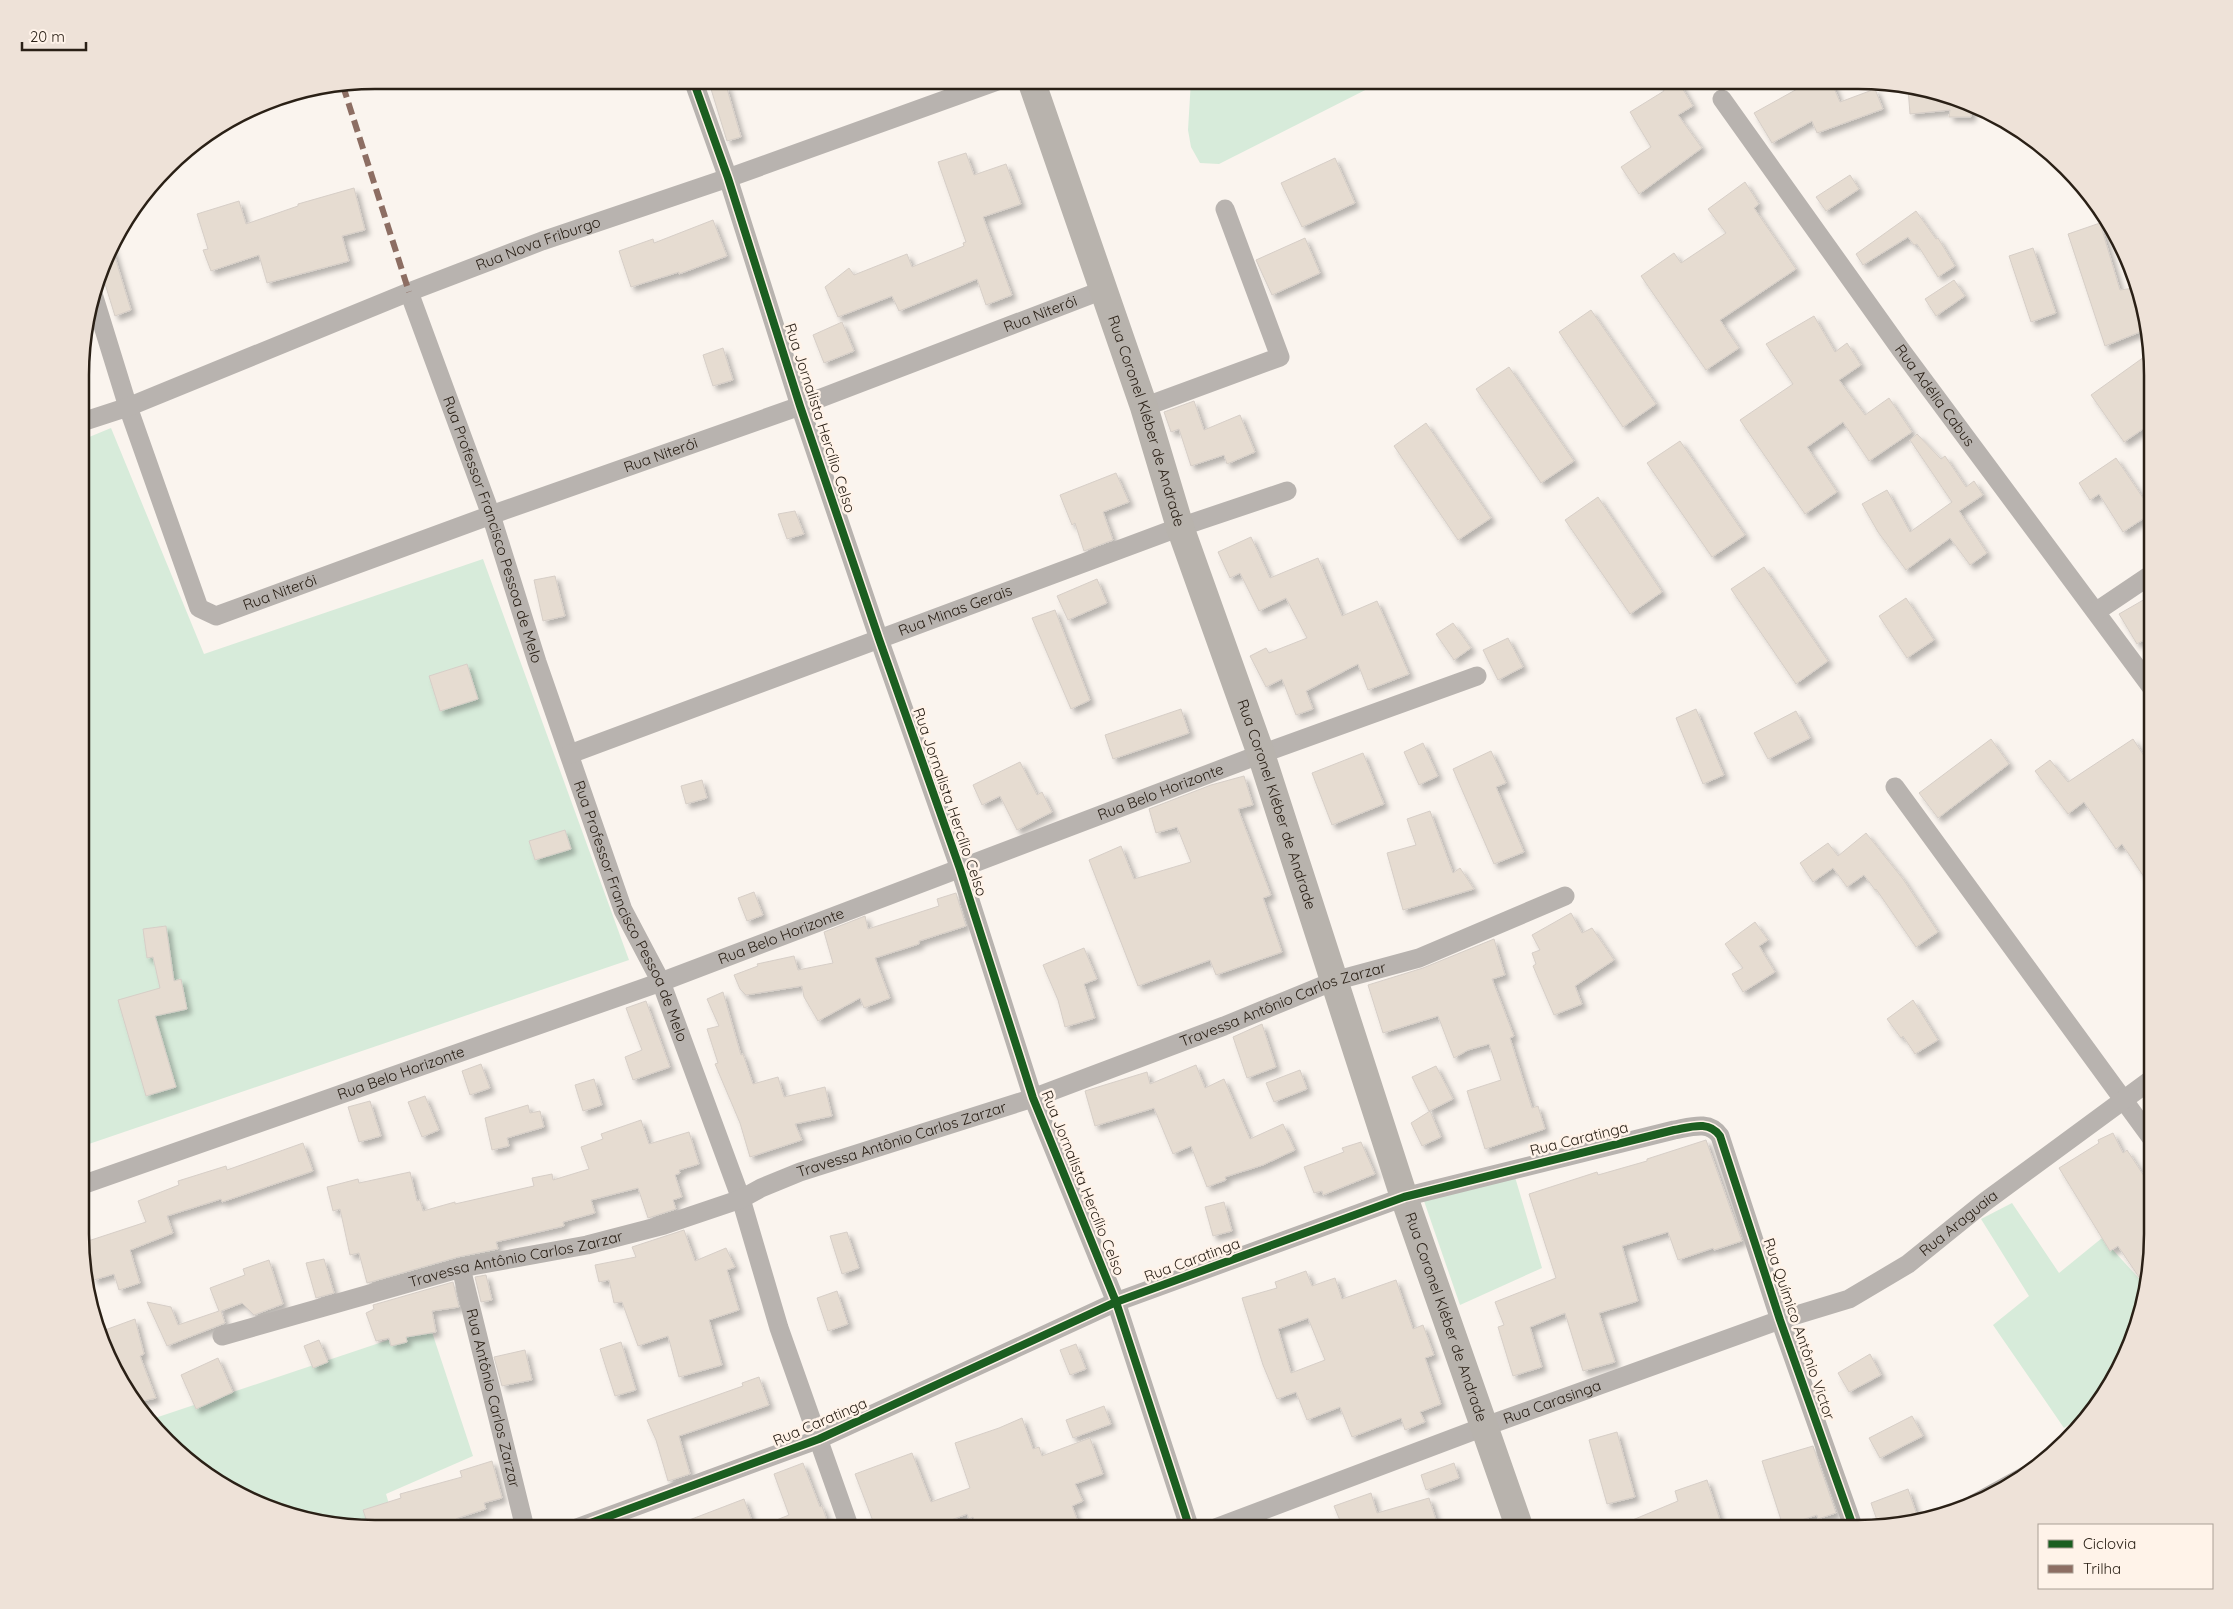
<svg xmlns="http://www.w3.org/2000/svg" width="2233" height="1609" font-family="Quicksand,sans-serif">
<defs>
<filter id="shadow"><feDropShadow dx="4.5" dy="4.5" stdDeviation="2.5" flood-color="#0004"/></filter>
</defs>
<rect width="100%" height="100%" fill="#faf4ee"/>
<path fill="#d7ebda" d="M1191,80H1385L1219,164L1200,163L1191,147L1188,130Z
M111,428L204,654L483,559L629,960L83,1146L82,440Z
M1515,1177L1542,1268L1460,1305L1424,1201Z
M2012,1203L2059,1273L2102,1238L2145,1285L2131,1347L2097,1406L2064,1428L1993,1325L2029,1296L1981,1219Z
M430,1326L473,1456L386,1494L396,1528H356L262,1507L195,1468L152,1419Z"/>
<path fill="#e6dcd1" stroke="#d6cec7" fill-rule="evenodd" filter="url(#shadow)" d="M1658,81H1678L1693,106L1678,115L1702,148L1639,194L1621,167L1651,147L1630,112L1664,91Z
M1796,81H1831L1840,102L1875,89L1883,109L1817,133L1812,121L1772,143L1754,113L1799,88Z
M726,85L741,137L727,141L711,89Z
M1908,88L1971,102L1978,107L1971,108V117H1949L1950,110L1910,114Z
M966,153L974,175L1006,164L1021,204L983,217L1012,295L986,305L977,279L899,311L892,296L838,317L825,287L849,268L854,275L907,254L912,267L964,246L963,243L966,242L938,162Z
M1335,158L1355,203L1302,227L1281,183Z
M1850,175L1859,189L1826,211L1816,197Z
M1745,182L1759,204L1754,208L1796,269L1720,320L1739,348L1706,370L1641,276L1674,253L1681,263L1726,233L1708,209Z
M354,188L365,230L342,236L349,261L267,283L259,255L211,271L203,250L208,249L197,214L239,201L246,224L298,206V204Z
M1916,211L1936,239L1938,238L1955,266L1938,277L1917,244L1914,245L1908,237L1863,265L1856,254Z
M713,220L727,256L679,274V272L631,287L619,251L653,239L654,243Z
M2100,223L2120,290L2134,288L2145,330L2105,346L2068,234Z
M1305,238L1320,273L1272,295L1256,260Z
M111,244L131,310L115,316L102,274Z
M2033,248L2056,313L2031,322L2009,256Z
M1954,280L1965,296L1936,316L1925,299Z
M1591,310L1656,404L1623,427L1559,332Z
M1814,316L1835,352L1847,343L1861,365L1839,380L1865,415L1889,398L1912,432L1869,461L1843,422L1807,447L1837,492L1805,514L1740,420L1793,384L1766,344Z
M842,322L854,351L824,363L813,335Z
M723,348L733,380L713,386L703,355Z
M2151,352L2152,423L2124,442L2091,395Z
M1509,367L1574,461L1541,483L1476,389Z
M1194,401L1204,430L1240,415L1255,452L1227,464L1224,455L1191,466L1179,429L1171,432L1164,412Z
M1426,423L1491,518L1458,540L1394,446Z
M1917,434L1941,459L1945,456L1966,487L1974,481L1983,495L1959,511L1987,553L1970,565L1950,538L1906,570L1878,532L1862,504L1887,490L1910,532L1952,502L1910,440Z
M1680,441L1745,535L1712,557L1647,463Z
M2116,458L2152,511V513L2123,532L2099,494L2090,500L2079,483Z
M1116,473L1129,502L1103,512L1113,540L1084,551L1075,523L1072,525L1060,495Z
M1598,497L1662,592L1630,614L1565,520Z
M795,511L804,534L787,539L778,514Z
M1251,537L1270,578L1318,558L1342,616L1377,601L1409,674L1368,690L1358,664L1306,691L1313,709L1296,715L1282,679L1266,687L1250,656L1266,648L1269,653L1307,638L1286,598L1259,611L1240,573L1230,578L1218,552Z
M1764,567L1828,661L1796,684L1731,589Z
M555,576L565,616L543,621L534,580Z
M1097,579L1107,603L1068,620L1057,596Z
M2152,595V635L2137,644L2119,614Z
M1906,598L1934,640L1907,658L1879,616Z
M1055,610L1090,700L1071,709L1032,618Z
M1453,623L1471,648L1454,660L1436,634Z
M1508,638L1523,667L1498,680L1483,650Z
M467,664L478,699L440,711L429,676Z
M1181,709L1189,733L1113,759L1105,735Z
M1696,709L1724,775L1703,784L1676,718Z
M1796,711L1810,738L1768,759L1754,733Z
M1991,739L2009,764L1938,818L1919,793Z
M2133,739L2152,768V889L2122,844L2116,849L2084,802L2068,814L2035,771L2050,760L2068,782Z
M1423,743L1438,776L1419,785L1404,752Z
M1491,751L1506,783L1496,787L1524,852L1494,864L1453,769Z
M1363,753L1384,804L1332,825L1312,773Z
M1020,762L1037,795L1042,792L1052,812L1017,830L1000,796L982,805L973,785Z
M1244,776L1253,805L1238,809L1271,895L1263,898L1282,952L1216,975L1210,960L1138,986L1089,860L1121,846L1134,879L1191,862L1177,827L1156,833L1149,809L1211,785Z
M702,780L707,798L686,804L681,786Z
M1430,811L1453,873L1460,868L1474,889L1403,910L1387,853L1416,845L1407,819Z
M565,830L571,849L535,860L529,841Z
M1866,833L1903,879L1938,932L1916,947L1876,889L1875,890L1864,875L1847,887L1833,868L1813,882L1800,863L1828,843L1838,856Z
M754,892L763,915L747,921L738,898Z
M956,893L966,926L919,941V944L875,958L890,998L864,1008L860,998L818,1021L804,997L802,986L746,995L740,989L734,975L758,966L757,964L794,956L798,970L833,963L824,932L865,916L868,929L939,906L937,899Z
M1571,913L1582,933L1592,928L1614,960L1575,986L1582,1004L1554,1015L1533,966L1536,964L1532,953L1540,950L1532,935Z
M1755,922L1768,940L1759,946L1775,972L1743,992L1732,974L1743,968L1725,944Z
M166,926L174,981L181,979L187,1009L155,1016L176,1087L146,1096L118,1000L160,988L153,957L147,958L143,929Z
M1494,939L1505,975L1492,979L1514,1036L1510,1038L1532,1108L1538,1106L1545,1129L1485,1149L1467,1091L1501,1080L1489,1044L1468,1050L1454,1058L1438,1016L1383,1033L1368,985L1423,968Z
M1084,948L1097,979L1084,984L1095,1018L1065,1027L1058,1000L1043,965Z
M723,992L741,1055L743,1054L753,1084L778,1077L784,1097L825,1087L832,1116L795,1124L802,1140L750,1157L740,1123L715,1064L718,1063L707,1029L719,1026L707,999Z
M1913,1000L1938,1040L1915,1054L1903,1036L1901,1038L1887,1019Z
M646,1001L670,1067L633,1080L625,1057L642,1050L626,1008Z
M1262,1024L1276,1067L1247,1078L1233,1037Z
M481,1064L490,1088L470,1095L462,1071Z
M1196,1065L1205,1088L1224,1079L1250,1139L1283,1124L1295,1150L1263,1165L1225,1177L1226,1180L1207,1187L1191,1146L1173,1154L1154,1108L1095,1126L1085,1091L1147,1072L1150,1084Z
M1436,1066L1453,1099L1429,1111L1412,1077Z
M1300,1070L1307,1089L1274,1102L1266,1083Z
M594,1079L602,1105L583,1111L575,1085Z
M425,1096L439,1130L422,1137L408,1102Z
M370,1101L381,1136L359,1142L348,1107Z
M528,1105L530,1113L540,1111L544,1127L507,1138L509,1146L492,1150L485,1118Z
M1430,1111L1441,1137L1422,1146L1411,1123Z
M641,1120L649,1144L689,1132L699,1164L679,1170L680,1173L675,1175L682,1197L673,1200L676,1209L648,1218L638,1188L591,1200L595,1213L563,1222L564,1226L496,1242L498,1249L458,1257L367,1283L359,1253L350,1255L340,1209L333,1211L327,1187L358,1179L359,1183L410,1172L417,1201L420,1200L423,1211L455,1202V1204L534,1186L532,1178L552,1174L553,1180L589,1169L581,1147L603,1139L601,1134Z
M2113,1133L2123,1153L2127,1150L2152,1188V1253L2145,1286L2118,1246L2110,1251L2059,1168L2099,1143L2098,1140Z
M1706,1140L1742,1241L1714,1250L1713,1248L1678,1260L1668,1232L1622,1246L1638,1301L1599,1313L1615,1362L1583,1371L1565,1313L1530,1327L1542,1367L1513,1376L1498,1327L1504,1325L1495,1302L1556,1278L1529,1194L1597,1172L1598,1175L1647,1161V1159Z
M1361,1142L1375,1174L1323,1195L1322,1191L1314,1193L1304,1167L1344,1152L1342,1148Z
M303,1143L313,1171L222,1202L221,1199L167,1216L173,1233L130,1250L140,1283L119,1290L114,1274L94,1280L82,1243L146,1222L138,1201L179,1185L178,1181L226,1166L227,1170Z
M1224,1202L1232,1231L1213,1236L1205,1207Z
M684,1230L695,1261L726,1248L735,1267L727,1270L739,1310L709,1320L722,1365L679,1377L668,1336L638,1346L622,1302L614,1303L609,1280L599,1282L595,1265L636,1257L632,1247Z
M847,1232L859,1268L842,1274L830,1236Z
M324,1259L334,1293L316,1298L306,1263Z
M269,1260L283,1304L254,1315L242,1303L221,1311L225,1323L167,1346L147,1302L171,1307L178,1325L219,1311L210,1288L245,1275L243,1269Z
M1306,1271L1312,1286L1335,1278L1342,1299L1396,1280L1413,1329L1423,1325L1434,1355L1425,1358L1441,1404L1420,1412L1425,1422L1405,1430L1401,1418L1352,1437L1340,1407L1307,1420L1296,1392L1277,1399L1263,1365L1242,1298L1277,1288L1275,1282ZM1308,1318L1325,1360L1291,1373L1278,1329Z
M486,1275L492,1300L481,1302L475,1277Z
M453,1282L459,1307L432,1311L436,1332L406,1337L407,1342L391,1346L389,1338L376,1341L366,1313L374,1309L373,1305Z
M837,1291L848,1324L828,1331L817,1298Z
M135,1319L144,1354L140,1356L156,1398L138,1402L127,1389L105,1330Z
M319,1340L328,1362L313,1368L304,1346Z
M621,1342L636,1390L615,1396L600,1349Z
M1076,1344L1086,1369L1070,1375L1060,1350Z
M525,1350L532,1380L502,1386L494,1357Z
M1870,1354L1881,1375L1849,1392L1838,1373Z
M218,1358L233,1392L196,1409L181,1375Z
M759,1377L769,1405L679,1436L690,1474L668,1481L656,1440L647,1420L743,1386L742,1383Z
M1104,1406L1111,1424L1073,1438L1066,1420Z
M1912,1416L1923,1436L1880,1458L1869,1438Z
M1022,1418L1033,1449L1039,1447L1042,1456L1090,1438L1103,1474L1075,1484L1083,1501L1072,1506L1081,1529H977L973,1517L969,1519L967,1514L927,1529H876L855,1474L912,1453L931,1502L970,1488L955,1443L999,1428Z
M1617,1432L1635,1497L1607,1504L1589,1440Z
M1813,1446L1836,1513L1818,1519L1817,1515L1783,1526L1762,1461Z
M492,1461L502,1498L484,1503L486,1509L458,1518L441,1528H369L363,1510L401,1498L400,1494L462,1477L460,1471Z
M803,1463L820,1507L822,1506L830,1529H759V1527L789,1515L774,1474Z
M1454,1463L1459,1478L1426,1490L1421,1475Z
M1707,1480L1723,1529H1611L1678,1501L1675,1491Z
M1908,1489L1918,1518L1903,1523L1879,1526L1871,1503Z
M1371,1493L1377,1513L1429,1498L1439,1529H1339L1338,1524L1341,1523L1334,1506Z
M744,1499L755,1529H672L671,1527Z"/>
<g fill="none" stroke-linecap="round" stroke-linejoin="round">
<g stroke="#b8b3af" stroke-width="19">
<path d="M693,80L728,178L800,406L879,639L960,869L1033,1098L1116,1302L1190,1529"/>
<path id="s1" d="M1722,99L1901,350L2152,688"/>
<path id="s2" d="M409,292L491,515L537,662L623,910L661,982L741,1199L779,1328L850,1529"/>
<path id="s3" d="M94,297L128,407L193,591L199,608L216,616L491,515L800,406L1103,290"/>
<path d="M1144,407L1280,357L1225,209"/>
<path id="s4" d="M82,422L128,407L409,292L542,241L728,178L1000,80"/>
<path d="M2097,611L2152,574"/>
<path id="s5" d="M570,754L1180,527L1287,491"/>
<path d="M1895,787L2152,1139"/>
<path id="s6" d="M82,1185L661,982L1261,754L1477,676"/>
<path id="s7" d="M461,1268L525,1528"/>
<path id="s8" d="M222,1336L461,1268L587,1245L664,1225L741,1199L761,1188L800,1172L1033,1098L1224,1026L1334,981L1419,958L1565,896"/>
<path d="M1974,1504L2032,1472"/>
<path d="M577,1528L819,1439L1116,1302L1404,1197L1674,1130C1691,1127 1709,1120 1720,1136L1780,1320L1854,1529"/>
<path id="s9" d="M1213,1529L1486,1426L1780,1320L1849,1299L1908,1264L1986,1201L2152,1079"/>
</g>
<path stroke="#b8b3ad" stroke-width="28" id="s10" d="M1031,80L1144,407L1180,527L1261,754L1404,1197L1520,1529"/>
<path stroke="#8d6e63" stroke-width="6" stroke-dasharray="12 6" stroke-linecap="butt" d="M343,86L409,292"/>
<defs>
<path id="cycleway" d="M693,80L728,178L800,406L879,639L960,869L1033,1098L1116,1302L1190,1529
M577,1528L819,1439L1116,1302L1404,1197L1674,1130C1691,1127 1709,1120 1720,1136L1780,1320L1854,1529"/>
</defs>
<use href="#cycleway" stroke="#fff3e9" stroke-width="11"/>
<use href="#cycleway" stroke="#1b5e20" stroke-width="8"/>
</g>
<g text-anchor="middle" stroke-width="5" stroke-linejoin="round" paint-order="stroke">
<g font-size="15" fill="#2a2016" stroke="#fff3e9">
<text dy="5" stroke="none"><textPath href="#s4" startOffset="490">Rua Nova Friburgo</textPath></text>
<text dy="5" stroke="none"><textPath href="#s3" startOffset="1225">Rua Niterói</textPath></text>
<text dy="5" stroke="none"><textPath href="#s1" startOffset="365">Rua Adélia Cabus</textPath></text>
<text transform="translate(820 418) rotate(72)" y="5">Rua Jornalista Hercílio Celso</text>
<text dy="5" stroke="none"><textPath href="#s10" startOffset="360">Rua Coronel Kléber de Andrade</textPath></text>
<text dy="5" stroke="none"><textPath href="#s3" startOffset="820">Rua Niterói</textPath></text>
<text dy="5" stroke="none"><textPath href="#s2" startOffset="252">Rua Professor Francisco Pessoa de Melo</textPath></text>
<text dy="5" stroke="none"><textPath href="#s3" startOffset="415">Rua Niterói</textPath></text>
<text dy="5" stroke="none"><textPath href="#s5" startOffset="411">Rua Minas Gerais</textPath></text>
<text dy="5" stroke="none"><textPath href="#s6" startOffset="1148">Rua Belo Horizonte</textPath></text>
<text transform="translate(950 802) rotate(71)" y="5">Rua Jornalista Hercílio Celso</text>
<text dy="5" stroke="none"><textPath href="#s10" startOffset="765">Rua Coronel Kléber de Andrade</textPath></text>
<text dy="5" stroke="none"><textPath href="#s2" startOffset="658">Rua Professor Francisco Pessoa de Melo</textPath></text>
<text dy="5" stroke="none"><textPath href="#s6" startOffset="742">Rua Belo Horizonte</textPath></text>
<text dy="5" stroke="none"><textPath href="#s8" startOffset="1114">Travessa Antônio Carlos Zarzar</textPath></text>
<text dy="5" stroke="none"><textPath href="#s6" startOffset="338">Rua Belo Horizonte</textPath></text>
<text transform="translate(1579 1139) rotate(-14)" y="5">Rua Caratinga</text>
<text dy="5" stroke="none"><textPath href="#s8" startOffset="709">Travessa Antônio Carlos Zarzar</textPath></text>
<text transform="translate(1083 1183) rotate(68)" y="5">Rua Jornalista Hercílio Celso</text>
<text dy="5" stroke="none"><textPath href="#s9" startOffset="810">Rua Araguaia</textPath></text>
<text dy="5" stroke="none"><textPath href="#s8" startOffset="304">Travessa Antônio Carlos Zarzar</textPath></text>
<text transform="translate(1192 1260) rotate(-20)" y="5">Rua Caratinga</text>
<text dy="5" stroke="none"><textPath href="#s10" startOffset="1305">Rua Coronel Kléber de Andrade</textPath></text>
<text transform="translate(1799 1329) rotate(71)" y="5">Rua Químico Antônio Victor</text>
<text dy="5" stroke="none"><textPath href="#s7" startOffset="134">Rua Antônio Carlos Zarzar</textPath></text>
<text dy="5" stroke="none"><textPath href="#s9" startOffset="362">Rua Carasinga</textPath></text>
<text transform="translate(820 1422) rotate(-23)" y="5">Rua Caratinga</text>
</g>
</g>
<path d="M0 0H2233V1609H0ZM375 89H1858A286 286 0 0 1 2144 375V1234A286 286 0 0 1 1858 1520H375A286 286 0 0 1 89 1234V375A286 286 0 0 1 375 89Z" fill="#eee2d8" fill-rule="evenodd"/>
<path fill="none" stroke="#2a2016" stroke-width="2.5" d="M375 89H1858A286 286 0 0 1 2144 375V1234A286 286 0 0 1 1858 1520H375A286 286 0 0 1 89 1234V375A286 286 0 0 1 375 89Z"/>
<rect x="2038" y="1524" width="175" height="65" fill="#fff3e9" stroke="#aa9f95"/>
<rect x="2048" y="1540" width="25" height="8" fill="#1b5e20" stroke="#aa9f95"/>
<text x="2083" y="1549" font-size="15" fill="#2a2016">Ciclovia</text>
<rect x="2048" y="1565" width="25" height="8" fill="#8d6e63" stroke="#aa9f95"/>
<text x="2083" y="1574" font-size="15" fill="#2a2016">Trilha</text>
<path d="M22 42v8h64v-8" fill="none" stroke="#2a2016" stroke-width="2.5"/>
<text x="30" y="42" font-size="15" fill="#2a2016" stroke="#fff3e9" stroke-width="4" paint-order="stroke">20 m</text>
</svg>
